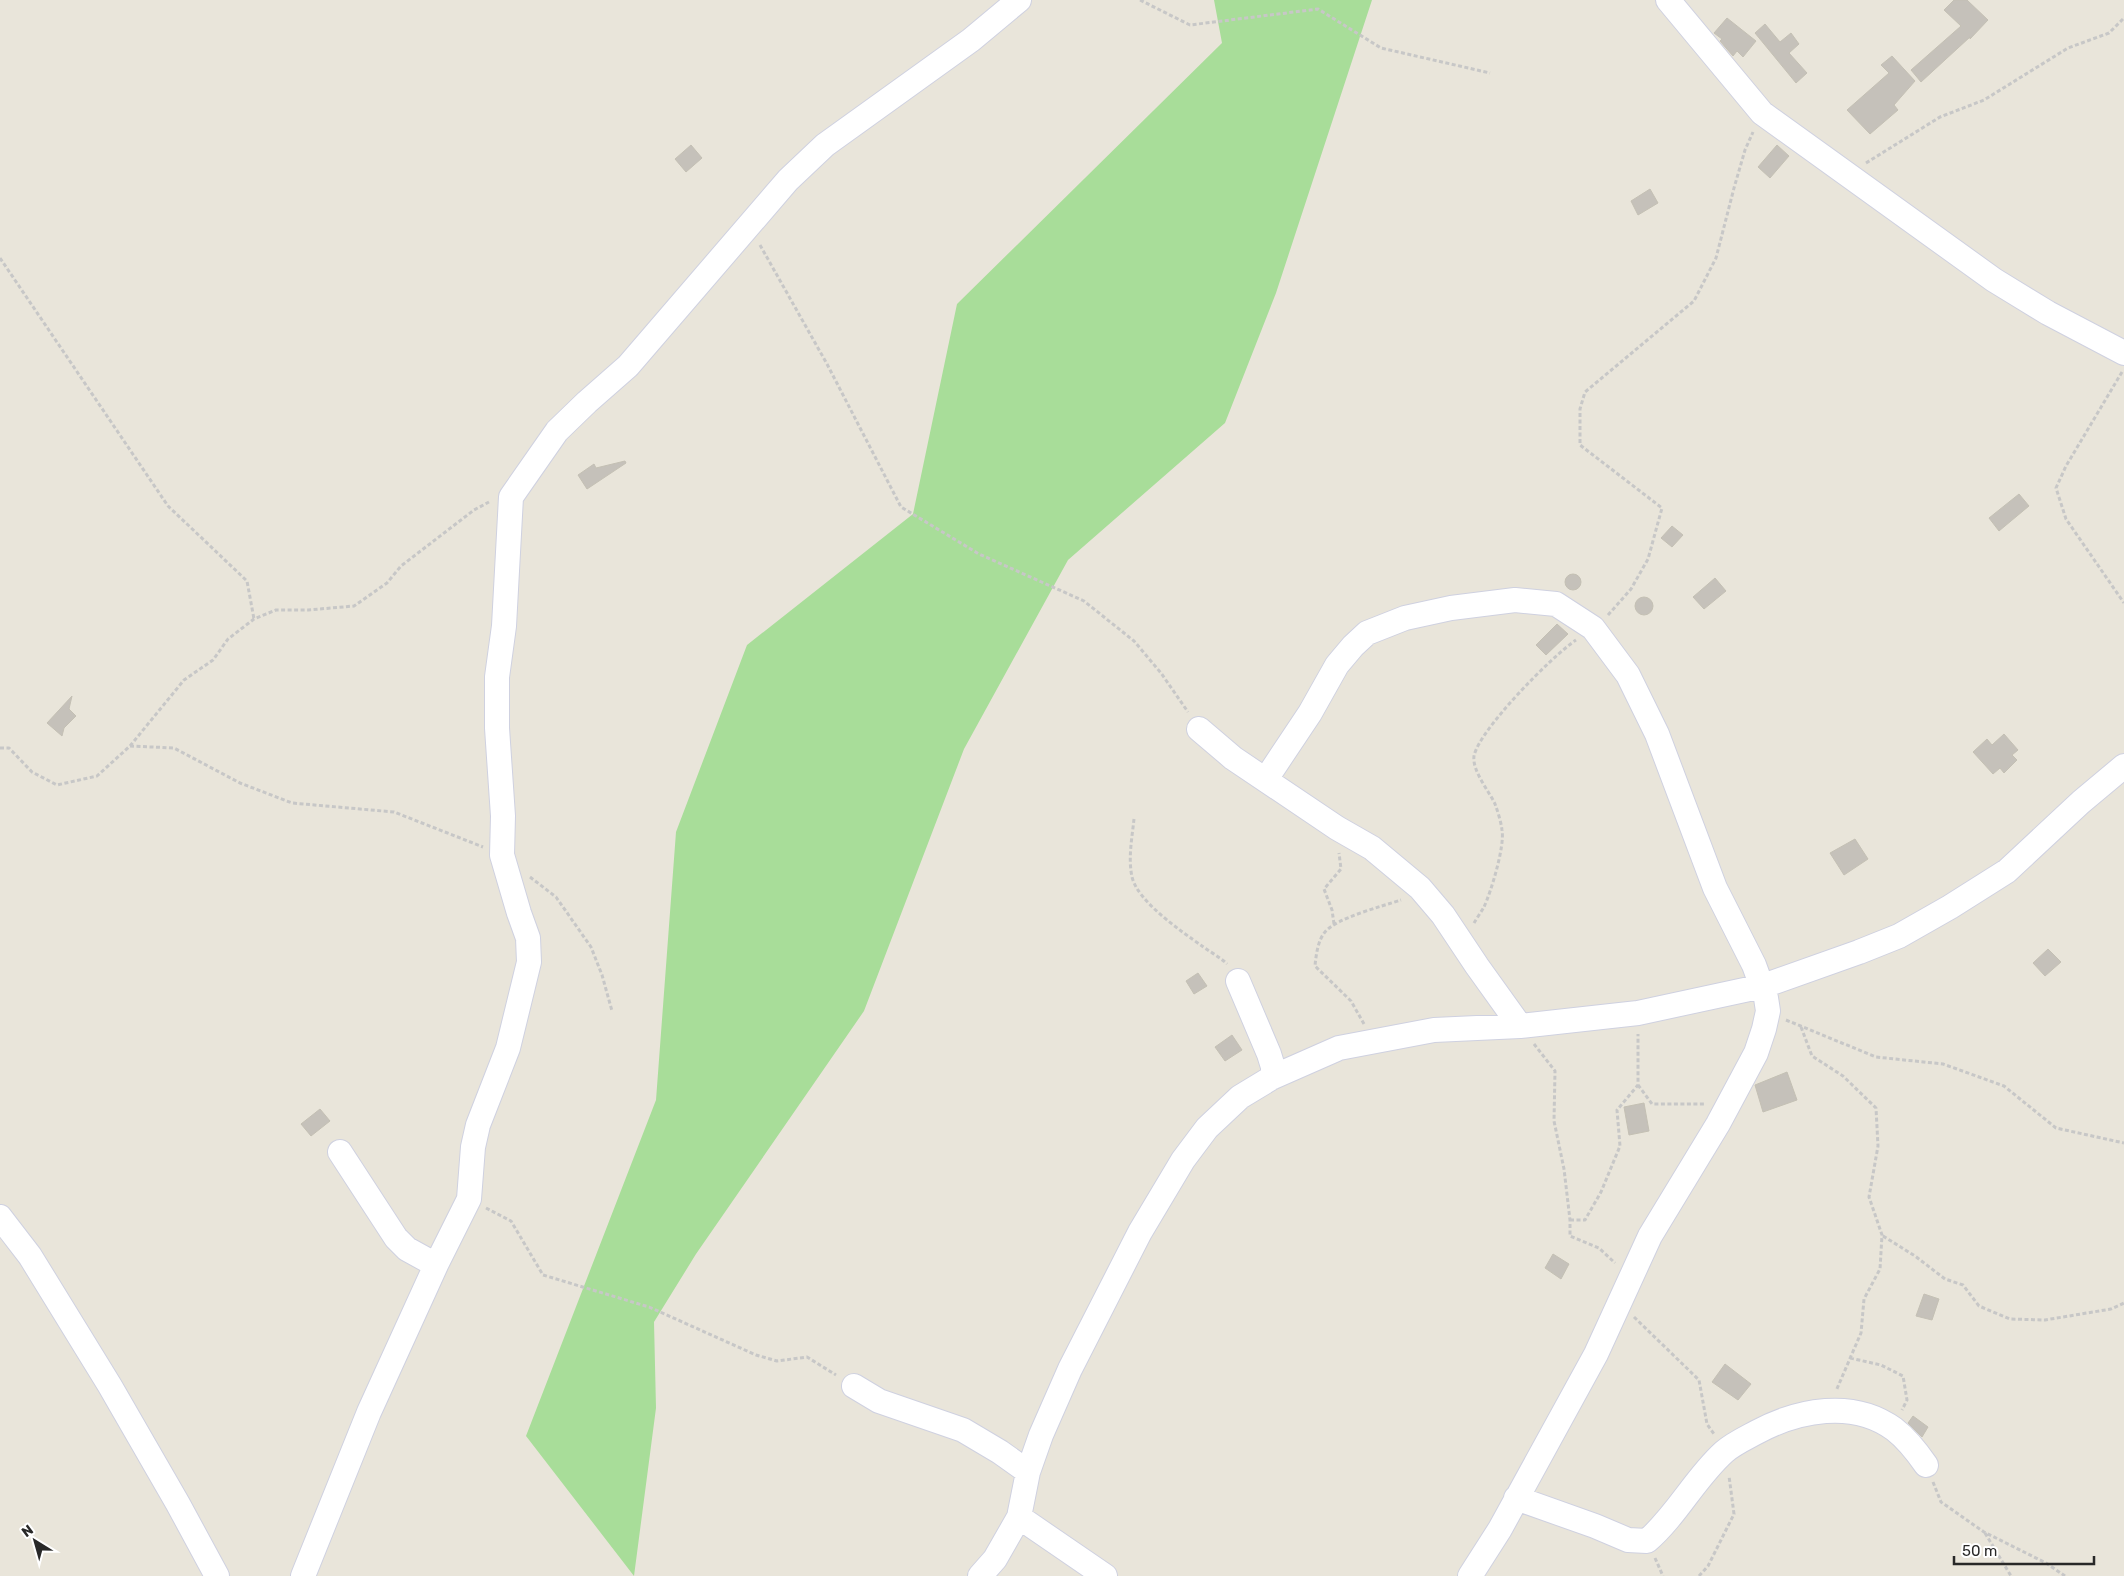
<svg xmlns="http://www.w3.org/2000/svg" width="2124" height="1576" font-family="Rubik,sans-serif">
<rect width="100%" height="100%" fill="#e9e5da"/>
<path fill="#a8dd99" d="M1214,0H1372L1276,293L1225,423L1068,560L964,749L864,1011L696,1254L654,1322L656,1408L634,1576L526,1436L656,1100L676,832L747,645L913,514L957,304L1222,43Z"/>
<path fill="#c5c1ba" stroke="#c4c0b4" d="M1954,0H1967L1988,20L1970,39V37L1921,82L1911,70L1961,26L1944,10Z
M1727,18L1756,41L1743,57L1737,51L1733,56L1720,41L1722,39L1714,33Z
M1765,24L1780,42L1791,33L1799,44L1789,53L1807,73L1796,83L1755,33Z
M1892,56L1915,81L1894,105L1898,110L1870,134L1847,110L1889,73L1881,65Z
M691,145L702,158L686,172L675,159Z
M1777,145L1789,156L1770,178L1758,167Z
M1650,189L1658,203L1638,215L1631,201Z
M625,461L626,463L587,489L578,475L594,464L596,468Z
M2019,494L2029,506L1999,531L1989,518Z
M1672,526L1683,535L1672,547L1661,538Z
M1565 582a8 8 0 1 1 16 0a8 8 0 1 1-16 0Z
M1715,578L1726,591L1704,609L1693,597Z
M1635 606a9 9 0 1 1 18 0a9 9 0 1 1-18 0Z
M1557,624L1568,634L1546,655L1536,645Z
M72,696L69,709L76,716L64,728L62,736L47,723Z
M2004,734L2018,750L2012,755L2017,760L2004,773L2000,768L1993,774L1973,752L1987,739L1992,745Z
M1855,839L1868,859L1844,875L1830,853Z
M2048,949L2061,962L2045,976L2033,963Z
M1198,973L1207,986L1194,994L1186,981Z
M1232,1035L1242,1050L1225,1061L1215,1047Z
M1787,1072L1797,1100L1763,1112L1755,1085Z
M1644,1103L1649,1131L1629,1135L1624,1107Z
M320,1109L330,1121L311,1136L301,1124Z
M1553,1254L1569,1264L1561,1279L1545,1268Z
M1924,1294L1939,1299L1932,1320L1916,1316Z
M1725,1364L1751,1384L1738,1400L1712,1382Z
M1913,1416L1928,1427L1922,1437L1908,1423Z"/>
<g fill="none" stroke-linecap="round" stroke-linejoin="round">
<defs>
<path id="minor" d="M1668,0L1762,113L1994,280L2048,313L2124,353
M1199,729L1233,758L1337,828L1372,848L1420,888L1443,915L1477,966L1520,1026
M1266,779L1310,713L1337,665L1353,646L1367,633L1405,618L1451,608L1515,600L1556,604L1593,628L1628,675L1657,734L1715,888L1754,965L1766,998L1768,1011L1764,1029L1756,1053L1718,1124L1650,1236L1596,1354L1500,1529L1470,1576
M1238,981L1269,1054L1273,1067V1077
M340,1152L396,1238L407,1249L436,1265
M0,1217L30,1256L110,1386L178,1504L217,1576
M854,1386L879,1401L963,1430L1000,1452L1028,1472
M1516,1498L1595,1526L1628,1540L1647,1541C1677,1515 1695,1478 1724,1452C1733,1444 1746,1438 1757,1432C1798,1410 1853,1399 1894,1429C1907,1439 1917,1452 1926,1465
M1019,1517L1105,1576
M303,1576L369,1412L436,1265L469,1199L473,1147L478,1125L508,1048L529,962L528,938L519,913L502,855L503,816L497,728V677L504,626L511,497L557,431L587,402L628,366L788,180L825,145L971,40L1019,0
M980,1576L995,1559L1019,1517L1028,1472L1041,1435L1070,1369L1140,1232L1183,1160L1207,1128L1240,1097L1273,1077L1339,1048L1434,1030L1520,1026L1638,1013L1763,986L1859,952L1899,936L1950,907L2007,871L2081,802L2124,766"/>
</defs>
<use href="#minor" stroke="#cfd1e0" stroke-width="26"/>
<path stroke="#c7c7c7" stroke-width="3" stroke-dasharray="4 2.5" stroke-linecap="butt" d="M1140,0L1190,25L1318,9L1381,48L1490,73
M1866,163L1940,117L1984,100L2068,48L2109,33L2124,18
M760,245L827,364L901,507L979,554L1084,601L1134,641L1161,673L1188,712
M0,258L168,506L247,581L254,619
M2122,372L2066,466L2056,488L2066,519L2124,603
M1608,615L1631,589L1648,559L1662,508L1580,445V409L1585,392L1694,301L1716,258L1734,188L1745,150L1753,132
M130,746L174,748L240,783L292,803L394,812L483,847
M0,748H9L32,772L57,785L97,776L130,746L184,680L213,660L228,639L254,619L276,610H308L354,606L387,583L401,566L474,510L489,502
M1134,819C1132,838 1128,858 1132,877C1138,902 1181,931 1202,946C1210,952 1220,957 1227,964
M530,877L556,897L591,947L602,975L612,1011
M1474,923C1477,918 1481,912 1484,907C1491,892 1505,846 1502,830C1501,822 1498,812 1495,804C1489,791 1472,771 1474,756C1479,730 1552,656 1576,640
M1334,924L1332,910L1324,889L1341,869L1339,853
M1786,1020L1876,1057L1943,1064L2004,1086L2056,1128L2124,1143
M1364,1024L1351,1001L1315,966C1316,955 1318,940 1325,932C1336,918 1383,906 1401,900
M1801,1027L1812,1056L1843,1076L1876,1108L1878,1146L1869,1197L1882,1235L1880,1269L1864,1299L1861,1333L1836,1391
M1534,1044L1555,1071L1554,1121L1564,1169L1570,1220V1236L1599,1248L1615,1263
M1638,1085L1652,1104H1705
M486,1208L511,1221L543,1275L649,1307L756,1355L777,1361L807,1357L836,1375
M1570,1220H1585L1601,1192L1620,1146L1617,1110L1638,1085V1034
M1883,1236L1915,1256L1945,1279L1963,1285L1979,1306L2010,1319L2045,1320L2111,1309L2124,1303
M1634,1317L1699,1380L1707,1424L1714,1434
M1850,1358L1881,1365L1903,1376L1907,1400L1902,1410
M1933,1482L1941,1502L1984,1532L2046,1563L2065,1576
M1985,1533L2011,1576
M1655,1558L1663,1576
M1699,1576L1708,1566L1734,1514L1729,1476"/>
<use href="#minor" stroke="#fff" stroke-width="24"/>
</g>
<g transform="translate(35 1541) rotate(323)" stroke="#ffffff" stroke-width="4" paint-order="stroke">
<path d="M0-4L9 19L0 12L-9 19Z" fill="#282828"/>
<text y="-8" font-size="14" font-weight="bold" text-anchor="middle" fill="#282828">N</text>
</g>
<path d="M1954 1556v8h140v-8" fill="none" stroke="#282828" stroke-width="2.5"/>
<text x="1962" y="1556" font-size="15" fill="#282828" stroke="#ffffff" stroke-width="4" paint-order="stroke">50 m</text>
</svg>
